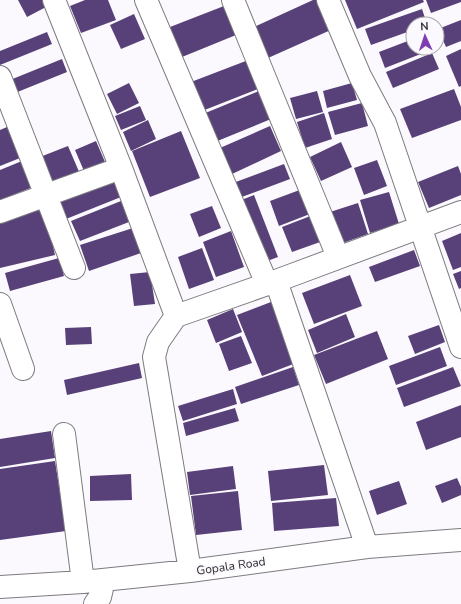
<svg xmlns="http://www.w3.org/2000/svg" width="461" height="604" font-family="'Nunito Sans',sans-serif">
<rect width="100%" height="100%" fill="#fbf9fd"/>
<path fill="#584078" d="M18,0H43L46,7L27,17Z
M85,0H108L116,20L81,33L70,6Z
M313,0H320L333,29L268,58L254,27Z
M345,0H423L424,2L357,29Z
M426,0H461V2L431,13Z
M224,6L236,35L182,57L170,27Z
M422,9L427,24H413V30L371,45L365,29Z
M134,14L145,39L121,49L110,25Z
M461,20V41L446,47L438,29Z
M47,32L52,44L0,65V51Z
M413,39V48H436L385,68L379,52Z
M461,49V86L459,87L446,56Z
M432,53L439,69L393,88L386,72Z
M62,59L67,72L15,93L10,80Z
M251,59L263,87L202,111L191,82Z
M129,83L139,103L117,114L107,94Z
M352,83L357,100L327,108L323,91Z
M454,89L461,107V120L412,138L400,109Z
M259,91L271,119L215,142L203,114Z
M317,91L323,112L296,119L290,98Z
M362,103L368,126L335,135L328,112Z
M140,106L146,120L121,130L115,116Z
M324,113L332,139L305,148L297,122Z
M148,120L156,139L131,151L123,132Z
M270,126L281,151L232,174L220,148Z
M7,127L20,158L0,166V130Z
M181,131L200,178L150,197L132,151Z
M96,141L105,162L84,171L75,150Z
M341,142L352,167L321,181L310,157Z
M68,146L80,174L51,185L40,157Z
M377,160L387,186L364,195L354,168Z
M22,161L33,187L0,200V170Z
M284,164L290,179L239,198L233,183Z
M458,166L461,174V195L429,208L418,182Z
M114,178L121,197L66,219L58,200Z
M305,188L315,212L279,226L270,201Z
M389,192L399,224L370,233L360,200Z
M254,195L278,257L262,263L239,201Z
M121,201L129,222L80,241L71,221Z
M358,203L368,234L340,244L330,212Z
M212,206L221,228L199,237L190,214Z
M45,209L55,255L0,268V219Z
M313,215L323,241L292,252L282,227Z
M133,228L141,253L89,271L80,245Z
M231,231L244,267L216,277L203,242Z
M461,233V267L453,270L442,241Z
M202,248L214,280L189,289L178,257Z
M414,250L420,266L375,282L369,267Z
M59,258L64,276L10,291L5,273Z
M461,271V288L459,289L453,274Z
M150,272L155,304L134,306L130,274Z
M350,275L362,306L314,324L302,293Z
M271,302L296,363L262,376L237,315Z
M233,309L242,332L216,343L207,320Z
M346,314L355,337L317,353L308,330Z
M439,325L445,342L415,354L408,336Z
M91,327L92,344L66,345L65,328Z
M377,331L388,359L326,384L314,355Z
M241,336L252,363L229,371L219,344Z
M440,347L447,366L396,385L389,366Z
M139,363L142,378L67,395L64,380Z
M293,367L299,385L241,404L235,387Z
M453,367L461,386L404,407L397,388Z
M233,389L237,404L183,421L178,406Z
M461,405V437L426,450L416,422Z
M235,408L239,421L186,436L183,423Z
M51,431L55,458L0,467V439Z
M55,461L66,531L0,540V469Z
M324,465L328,495L271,501L268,471Z
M233,466L236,489L190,495L187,472Z
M131,474L132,500L90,501V476Z
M457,478L461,487V495L442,503L435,486Z
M399,481L407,504L377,515L369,491Z
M238,491L242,530L196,535L191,496Z
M336,498L339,526L274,531L272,503Z"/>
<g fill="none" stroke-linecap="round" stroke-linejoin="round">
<defs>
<path id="minor" d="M54,0L121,168L176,316L158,342L154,357L190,571
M146,0L267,284
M233,0L338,257
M328,0L360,76L385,123L461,347
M0,77L74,268
M0,212L121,168
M276,281L367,547
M0,304L23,369
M176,316L276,281L461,212
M64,434L83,582
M0,587L83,582L190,571L367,547L461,540
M95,604L100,597L104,580"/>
</defs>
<use href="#minor" stroke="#7c7b7f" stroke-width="24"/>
<use href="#minor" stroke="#fff" stroke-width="22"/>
</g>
<g text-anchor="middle" stroke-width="4" stroke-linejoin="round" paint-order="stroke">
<g font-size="12" fill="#2d2c2e" stroke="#fbf9fd">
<text transform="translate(231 566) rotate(-8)" y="4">Gopala Road</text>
</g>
</g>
<g transform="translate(425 36) rotate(357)"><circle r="19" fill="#fbf9fd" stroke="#a9a7aa"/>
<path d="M0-3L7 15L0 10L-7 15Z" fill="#803db0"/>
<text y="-6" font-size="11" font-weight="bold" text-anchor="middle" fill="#2d2c2e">N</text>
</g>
</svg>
